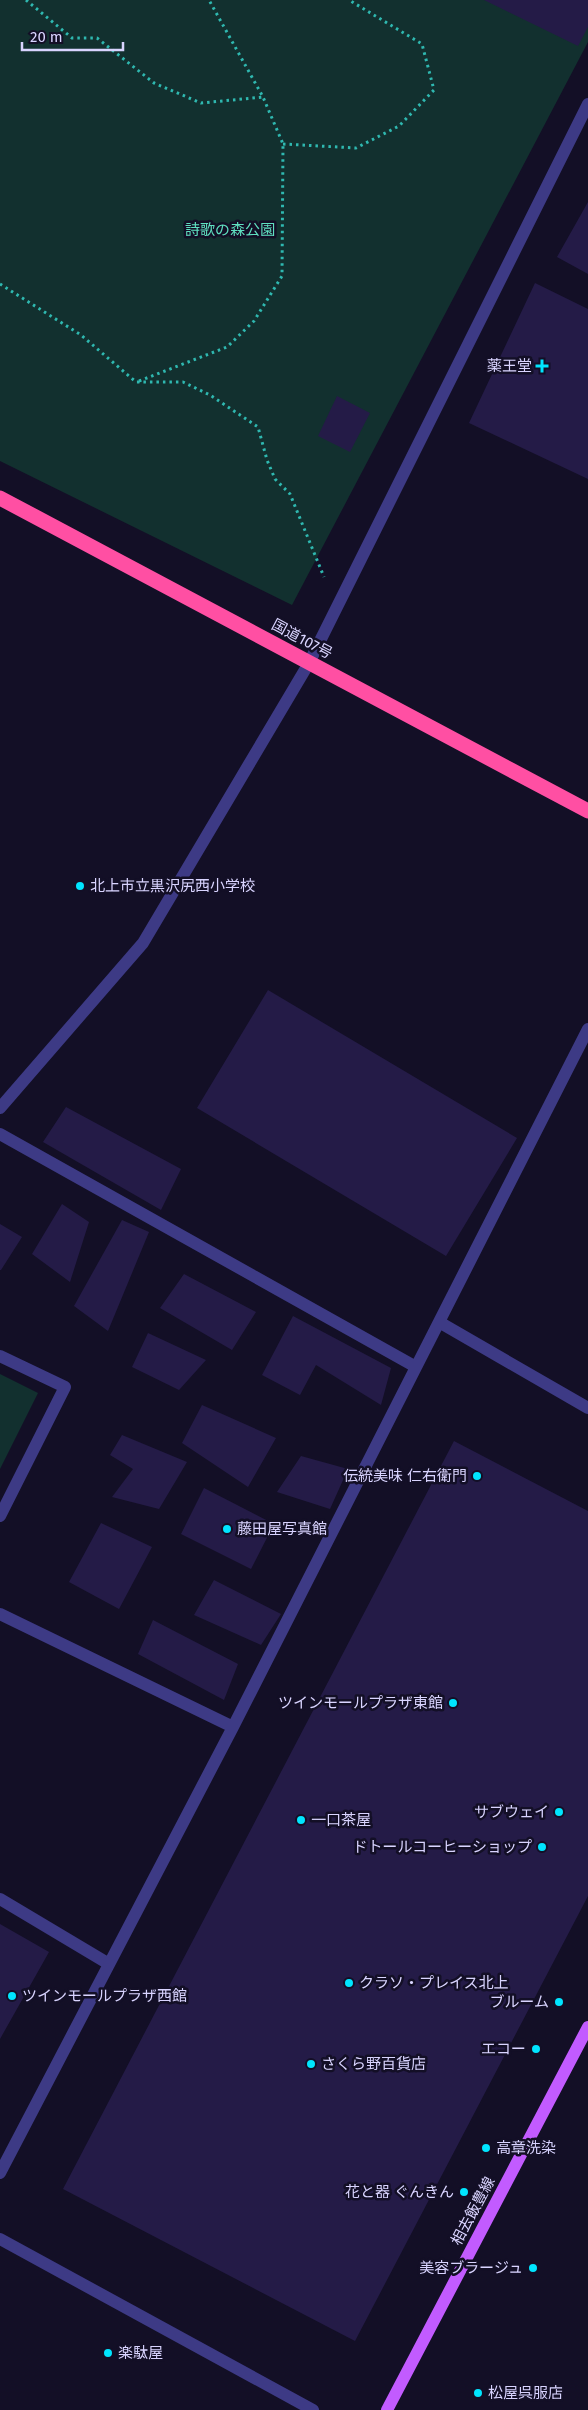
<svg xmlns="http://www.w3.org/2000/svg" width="588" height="2410" font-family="'Fira Sans','Noto Sans JP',sans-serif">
<rect width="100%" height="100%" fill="#130f26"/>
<path fill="#12302f" d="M0,0H588V42L292,605L0,461Z
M0,1374L38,1393L0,1469Z"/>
<path fill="#241b47" d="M484,0H588V27L578,46Z
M588,202V274L557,257Z
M535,283L588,309V479L469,423Z
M337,396L370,413L350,452L318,436Z
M268,990L517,1138L446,1256L197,1108Z
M66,1107L181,1169L161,1210L43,1142Z
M62,1204L89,1222L70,1282L32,1254Z
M122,1220L149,1232L108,1331L74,1306Z
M0,1224L22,1237L1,1270H0Z
M184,1274L256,1312L232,1350L160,1308Z
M293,1316L391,1368L381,1405L316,1365L300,1395L262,1375Z
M148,1333L206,1360L179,1390L132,1367Z
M202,1405L276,1438L248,1487L182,1443Z
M122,1435L187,1462L159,1509L112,1497L133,1469L110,1455Z
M454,1441L588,1511V1896L355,2341L63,2189Z
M301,1456L348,1469L330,1509L277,1492Z
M204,1488L274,1524L251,1569L181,1534Z
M101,1523L152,1547L119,1609L69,1582Z
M214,1580L281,1614L261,1645L194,1615Z
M153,1620L238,1664L224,1700L138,1654Z
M0,1924L49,1952L0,2039Z"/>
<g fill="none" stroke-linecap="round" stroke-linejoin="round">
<path stroke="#2fb8b0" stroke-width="3" stroke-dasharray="2.5 4" stroke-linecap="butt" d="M26,0L72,38H97L154,83L201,103L263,97
M283,144L356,148L399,126L434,90L422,44L349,0
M0,284L81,335L136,382H183L210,395L258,427L267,460L275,479L290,494L324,577
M139,381L227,347L254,321L282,276L283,144L263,97L209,0"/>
<path stroke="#3d3a85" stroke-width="12" d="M0,1108L143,943L309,663L588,104
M0,1134L416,1367
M439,1322L588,1408
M0,1356L65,1387L0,1516
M0,1614L233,1727
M0,1899L109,1964
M0,2173L233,1727L588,1029
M0,2239L313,2410"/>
<path stroke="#c25bff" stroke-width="12" d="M387,2410L588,2027"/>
<path stroke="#ff4fa3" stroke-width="15" d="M0,498L588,811"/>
</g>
<g fill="#00e5ff" stroke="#130f26" stroke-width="2">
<path d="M539.5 358.5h5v5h5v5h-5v5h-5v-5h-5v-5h5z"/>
<circle cx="80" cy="886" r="5"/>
<circle cx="477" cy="1476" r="5"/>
<circle cx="227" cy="1529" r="5"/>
<circle cx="453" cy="1703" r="5"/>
<circle cx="559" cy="1812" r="5"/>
<circle cx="301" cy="1820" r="5"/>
<circle cx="542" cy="1847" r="5"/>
<circle cx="349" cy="1983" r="5"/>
<circle cx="12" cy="1996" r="5"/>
<circle cx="559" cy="2002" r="5"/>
<circle cx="536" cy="2049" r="5"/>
<circle cx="311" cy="2064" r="5"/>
<circle cx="486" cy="2148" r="5"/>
<circle cx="464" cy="2192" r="5"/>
<circle cx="533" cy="2268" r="5"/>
<circle cx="108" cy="2353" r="5"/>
<circle cx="478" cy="2393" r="5"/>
</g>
<g text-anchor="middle" stroke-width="5" stroke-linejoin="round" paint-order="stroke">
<g font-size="15" fill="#5fe0c0" stroke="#130f26">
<text x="230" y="235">詩歌の森公園</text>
</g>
<g font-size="15" fill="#d9d4ff" stroke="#130f26" text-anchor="end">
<text x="532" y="371">薬王堂</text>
<text x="90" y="891" text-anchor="start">北上市立黒沢尻西小学校</text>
<text x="467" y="1481">伝統美味 仁右衛門</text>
<text x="237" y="1534" text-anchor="start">藤田屋写真館</text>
<text x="443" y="1708">ツインモールプラザ東館</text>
<text x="549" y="1817">サブウェイ</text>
<text x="311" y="1825" text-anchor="start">一口茶屋</text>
<text x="532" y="1852">ドトールコーヒーショップ</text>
<text x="359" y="1988" text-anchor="start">クラソ・プレイス北上</text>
<text x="22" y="2001" text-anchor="start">ツインモールプラザ西館</text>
<text x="549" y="2007">ブルーム</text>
<text x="526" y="2054">エコー</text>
<text x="321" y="2069" text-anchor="start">さくら野百貨店</text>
<text x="496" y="2153" text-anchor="start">高章洗染</text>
<text x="454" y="2197">花と器 ぐんきん</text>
<text x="523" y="2273">美容ブラージュ</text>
<text x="118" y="2358" text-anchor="start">楽駄屋</text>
<text x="488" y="2398" text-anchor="start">松屋呉服店</text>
</g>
<g font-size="15" fill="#d9d4ff" stroke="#130f26">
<text transform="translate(302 639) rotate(28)" y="5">国道107号</text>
<text transform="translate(473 2211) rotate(-62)" y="5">相去飯豊線</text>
</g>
</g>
<path d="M22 42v8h101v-8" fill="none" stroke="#d9d4ff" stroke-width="2.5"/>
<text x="30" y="42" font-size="15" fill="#d9d4ff" stroke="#130f26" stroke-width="4" paint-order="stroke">20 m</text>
</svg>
